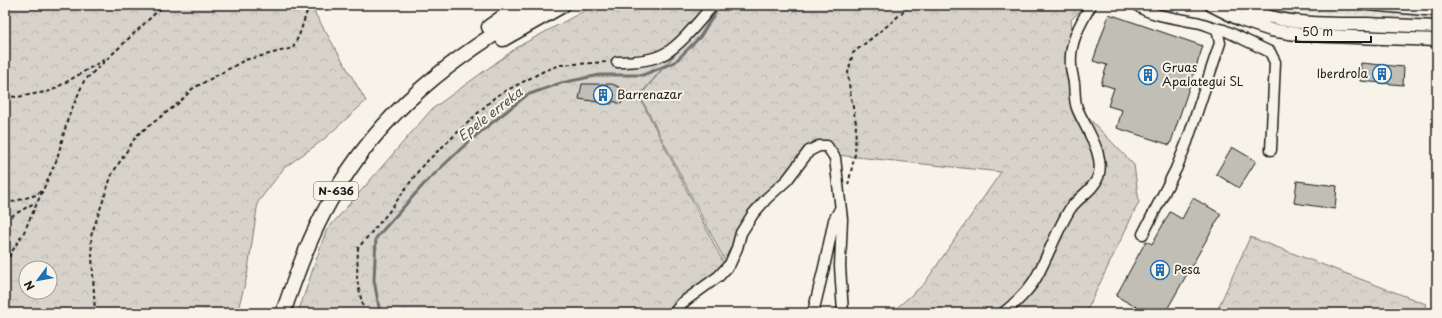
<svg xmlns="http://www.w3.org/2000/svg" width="1442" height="318" font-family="'Playpen Sans',sans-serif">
<defs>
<pattern id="industrial-furrows" width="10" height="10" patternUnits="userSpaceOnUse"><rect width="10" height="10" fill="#e6e3d9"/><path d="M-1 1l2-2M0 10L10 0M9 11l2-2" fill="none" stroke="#c5c2ba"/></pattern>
<pattern id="forest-crowns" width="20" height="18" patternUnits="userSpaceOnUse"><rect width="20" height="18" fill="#d7d3cb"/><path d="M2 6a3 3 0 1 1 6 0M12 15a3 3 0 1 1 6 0" fill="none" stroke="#b8b5ae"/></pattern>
</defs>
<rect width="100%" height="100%" fill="#f7f3e8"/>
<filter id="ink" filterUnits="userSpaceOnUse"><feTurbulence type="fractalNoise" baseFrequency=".025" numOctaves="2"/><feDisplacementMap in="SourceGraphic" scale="8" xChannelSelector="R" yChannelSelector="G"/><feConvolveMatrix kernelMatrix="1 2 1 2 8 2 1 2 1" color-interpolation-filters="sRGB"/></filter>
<g filter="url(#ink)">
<path fill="url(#industrial-furrows)" d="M1262,5H1437V19L1294,12Z"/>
<path fill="url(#forest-crowns)" stroke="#7a7874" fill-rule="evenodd" d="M5,5H310L366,101L323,140L284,168L258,202L247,276L237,313H5ZM26,268H50V292H26Z
M595,5H715L639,96L723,262H726L683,313H298L326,231L432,109L519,46Z
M717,5H1086L1071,20L1081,110L1134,165L1139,202L1087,310L1090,313H891L924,284L1001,172L837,155L815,140L725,261L640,96Z
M1250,237L1426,304L1423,313H1216Z"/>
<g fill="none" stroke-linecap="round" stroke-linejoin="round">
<path stroke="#72716c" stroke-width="3" d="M380,313L374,280L376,238L424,184L469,141L527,95L561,83L600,75H643L675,62L700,37L720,5"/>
</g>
<path fill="#c0beb5" stroke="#1c1c1c" d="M1109,14L1203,46L1170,145L1117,128L1122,110L1108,106L1114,88L1101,84L1107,65L1093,61Z
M1361,63L1404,67L1403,85L1360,81Z
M582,84H612L627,91L621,104L613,101L611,104L579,99Z
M1232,147L1256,161L1239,188L1216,174Z
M1297,181L1337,186L1335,209L1294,203Z
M1193,198L1221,214L1165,313H1147L1116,296L1146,241L1152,244L1170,212L1182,219Z"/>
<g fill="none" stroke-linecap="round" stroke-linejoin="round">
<defs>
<path id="minor" d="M1137,5C1149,16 1183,19 1200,23C1208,25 1215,29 1224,30L1270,52L1275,62L1271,150
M1368,5L1437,11
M617,62C632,62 651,61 664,54C681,45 700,20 713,5
M1143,234L1176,169L1187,142L1220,43L1217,29
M674,313L682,303L719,276L730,264L737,248L741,233L753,214L767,198L787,180L809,151L819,146H827L835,158L842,219L840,266L843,313
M813,313L825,263L834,220L840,209
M1003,313C1014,305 1031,288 1037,276C1049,254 1057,230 1070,209C1078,197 1093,191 1098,177C1106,155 1085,128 1077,108C1074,100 1075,92 1074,83C1073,77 1071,71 1071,65C1069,43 1080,24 1091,5"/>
<path id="major" d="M1211,5L1241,20L1271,30L1302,35L1437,40
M1237,5C1276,25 1324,24 1367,24C1390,25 1414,26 1437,27"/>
<path id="highway" d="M489,27L520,5
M503,39L563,5
M283,313C296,275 310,236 330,201C353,160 385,120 421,89C457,57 499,31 540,5"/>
</defs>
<use href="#minor" stroke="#1c1c1c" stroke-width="13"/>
<use href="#major" stroke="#1c1c1c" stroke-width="15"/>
<use href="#highway" stroke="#1c1c1c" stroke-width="17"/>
<path stroke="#1c1c1c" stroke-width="2" stroke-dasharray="4 3" stroke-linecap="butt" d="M5,96L17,97L51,91L107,58
M848,185L855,154L856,123L850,92L848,73L853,53L892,22L910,5
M5,204L36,195L41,191
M5,220L36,202
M5,263L24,232L57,159L68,118L84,81L164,5
M95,313L91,236L112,174L137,135L180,102L192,89L245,60L293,48L300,33L309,5
M364,313L357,279L358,248L388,213L422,166L496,96L544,71L560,65L608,62"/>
<use href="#minor" stroke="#f7f3e8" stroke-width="10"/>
<use href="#major" stroke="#f7f3e8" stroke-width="12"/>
<use href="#highway" stroke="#f7f3e8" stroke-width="14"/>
</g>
</g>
<defs>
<symbol id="building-ring" viewBox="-11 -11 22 22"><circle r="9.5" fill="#f7f3e8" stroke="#1f6fb2" stroke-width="1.5"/><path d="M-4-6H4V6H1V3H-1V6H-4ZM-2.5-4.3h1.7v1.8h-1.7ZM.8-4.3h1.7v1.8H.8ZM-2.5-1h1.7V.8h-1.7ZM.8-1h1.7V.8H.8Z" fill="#1f6fb2"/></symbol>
</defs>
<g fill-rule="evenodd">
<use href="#building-ring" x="1371" y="63" width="22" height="22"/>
<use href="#building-ring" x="1137" y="64" width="22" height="22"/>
<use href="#building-ring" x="592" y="84" width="22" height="22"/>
<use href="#building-ring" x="1149" y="259" width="22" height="22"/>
</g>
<g text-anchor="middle" stroke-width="4" stroke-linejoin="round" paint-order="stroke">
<rect fill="#f7f3e8" stroke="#5e5c59" stroke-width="1" x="314" y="182" width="44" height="18" rx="3"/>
<g font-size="11" font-weight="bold" fill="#1c1c1c">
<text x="336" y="195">N-636</text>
</g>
<g font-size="12" fill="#1c1c1c" stroke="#f7f3e8" text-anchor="start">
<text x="1162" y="72">Gruas<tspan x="1162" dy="14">Apalategui SL</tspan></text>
<text x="1368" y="78" text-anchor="end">Iberdrola</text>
<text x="617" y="99">Barrenazar</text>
<text x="1174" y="274">Pesa</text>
</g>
<g font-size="13" font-style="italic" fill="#565452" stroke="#f7f3e8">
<text transform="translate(490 114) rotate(-38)" y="5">Epele erreka</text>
</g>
</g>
<rect width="1442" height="318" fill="none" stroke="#f7f3e8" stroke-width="20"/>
<rect x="10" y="10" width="1422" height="298" fill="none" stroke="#1c1c1c" stroke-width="1.5" filter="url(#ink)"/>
<g transform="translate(38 280) rotate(238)"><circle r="19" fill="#f7f3e8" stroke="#9f9d96"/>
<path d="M0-3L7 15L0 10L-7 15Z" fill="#1f6fb2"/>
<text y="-6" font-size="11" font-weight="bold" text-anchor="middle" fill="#1c1c1c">N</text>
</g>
<path d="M1296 36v6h75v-6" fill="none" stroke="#1c1c1c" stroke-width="2"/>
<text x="1302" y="36" font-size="12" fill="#1c1c1c" stroke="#f7f3e8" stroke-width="3" paint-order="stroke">50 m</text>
</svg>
